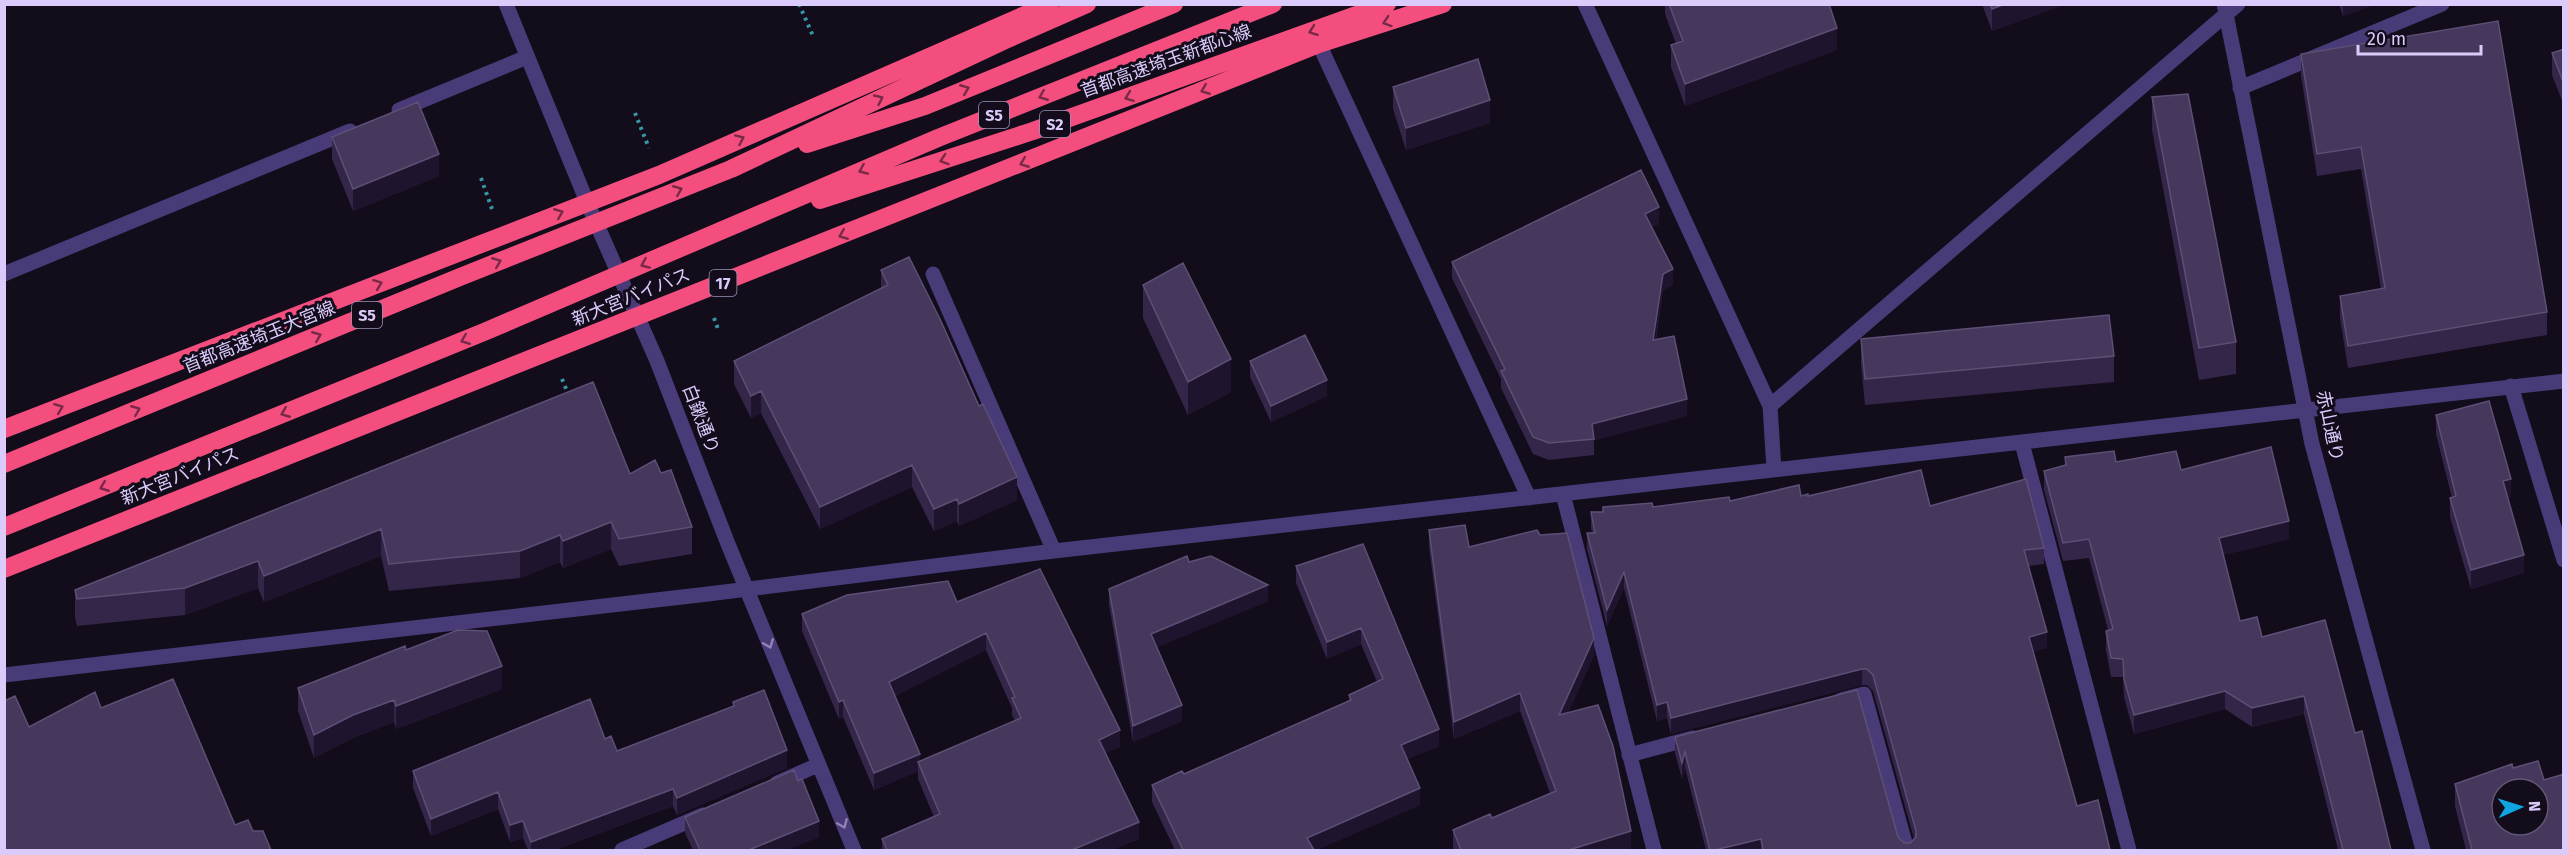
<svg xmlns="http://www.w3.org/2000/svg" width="2568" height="855" font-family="'Fira Sans','Noto Sans JP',sans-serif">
<rect width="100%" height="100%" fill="#120c1b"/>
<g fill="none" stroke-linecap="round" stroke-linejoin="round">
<path stroke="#3596a5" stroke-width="4" stroke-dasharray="3 4.5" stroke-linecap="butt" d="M799,4L813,36
M635,113L649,148
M481,178L492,209
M714,318L718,329
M562,379L567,391"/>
<path stroke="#493b77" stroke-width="15" d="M506,4L587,202L657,361L728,544L854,850
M1585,4L1770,406L1774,470
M2224,4L2312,444L2423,850
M1319,44L1529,498
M2240,88L2442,4
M399,110L527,57
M4,274L350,131
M933,274L1054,551
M2511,386L2564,560
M1770,406L2238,4
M2022,443L2129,850
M1563,494L1654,850
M4,675L708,594L1054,551L2564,381
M1841,700L1864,694L1907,850
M1629,755L1693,738
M777,783L818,765
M622,850L703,815"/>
<path stroke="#f34e7d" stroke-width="18" d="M807,144L925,106L1174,4
M820,200L1033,131L1387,4
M4,429L659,175L1050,4
M4,464L460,277L731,169L1003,41L1087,4
M4,527L484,332L938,138L1273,4
M4,569L1319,44L1443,4"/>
</g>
<path fill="#342648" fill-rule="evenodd" d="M1665,4H1829L1837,50L1685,106L1671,67V45L1676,44L1665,14Z
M1982,4H2066L1992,31Z
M2339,4H2376L2343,16Z
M2564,49V106L2552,75V53Z
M2301,54L2547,312V335L2348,368L2340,318V296L2381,289L2361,169L2317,176L2301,76Z
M1393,87L1490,123L1406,150L1393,109Z
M2152,97L2236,342V374L2199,380L2152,130Z
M332,137L439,176L353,211L332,159Z
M1659,224L1652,227L1673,285L1663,290L1656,340L1687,416L1594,440V455L1549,460L1533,454L1501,388V379L1452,278V262Z
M881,270L1017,500L959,526L957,521L934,531L912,487L820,529L761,413L751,418L734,384V361L881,288Z
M1143,285L1231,392L1188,415L1143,318Z
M1861,339L2114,356V382L1865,405L1861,365Z
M1250,361L1327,396L1271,422L1250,377Z
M2436,415L2511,497L2508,498L2524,573L2471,589L2450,517V498H2452L2436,434Z
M2065,457L2181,470L2289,539L2223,555L2240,621L2262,637L2355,733L2391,850H2338L2304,714L2252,727L2225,709L2134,734L2124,697L2123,677H2111L2106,650V631L2108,630L2089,558L2063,561L2044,490V471L2065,465Z
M661,473L692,527V554L619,566L611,549L563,568L560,562L520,578L389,591L381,556L264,602L258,588L185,615L77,626L75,617V590L630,474Z
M1808,496L1930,506L2044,548V564L2029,566L2047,648L2033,651L2077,806L2110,850H1706L1685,768L1682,779L1675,753V737L1898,837L1904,843H1910L1914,839L1873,691L1867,685H1862L1671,734L1667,718L1657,721L1624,588L1607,626L1587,549V533H1592L1591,528V512H1603L1653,507Z
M1429,530L1469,547L1594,655L1568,713L1631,848L1624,850H1454L1453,847V830L1492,818L1550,793L1520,711L1454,739L1429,547Z
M1363,544L1439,746L1407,759L1420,805L1316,850H1175L1152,802V785L1184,774L1349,701V695L1377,682L1361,644L1327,659L1296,583V566Z
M1189,562L1268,601L1157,647L1182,721L1133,742L1109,605V589Z
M957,602L1120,747L1105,753L1139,839L1111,850H882V839L934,817L918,779V771L874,790L843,717L839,719L802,631V614ZM986,650L1012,708V715L1015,721L920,761L895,696Z
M406,650L502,689L396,729L394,722L353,738L314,758L298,711V688Z
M733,702L787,768L677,815L673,806L555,850H528L523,838L510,842L498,809L431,836L413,788V771L605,739L617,751L733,706Z
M2513,768L2564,850H2466L2455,806V784Z
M685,817L819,837L786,850H693L685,833Z"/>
<path fill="#1f142e" d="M2005,4H2066L1992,31V9Z
M2343,4H2376L2343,16Z
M1837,28V50L1685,106V84Z
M1490,100V123L1406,150V128Z
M439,154V176L353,211V189Z
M1659,207V224L1645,231V214Z
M1673,269V285L1663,290L1653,357V340L1663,274Z
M1231,359V392L1188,415V382Z
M1327,380V396L1271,422V406Z
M761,391V413L751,418V396Z
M1687,399V416L1594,440L1592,424Z
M912,465V487L820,529V507Z
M1017,477V500L959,526V504Z
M2511,479V497L2503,500V481Z
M957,499V521L934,531V509Z
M2289,521V539L2219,556V538Z
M611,522V549L563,568V541Z
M381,529V556L264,602V576Z
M560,535V562L520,578V551Z
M2524,555V573L2471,589V570Z
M258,561V588L185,615V588Z
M1624,572V588L1607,626V610Z
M1268,585V601L1151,650V634Z
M1361,628V644L1327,659V642Z
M2047,632V648L2029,653V637Z
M986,633V650L889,699V682Z
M1594,638V655L1559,733V715Z
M502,666V689L396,729V706Z
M1862,669V685L1671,734V718Z
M2225,691V709L2134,734V715Z
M1520,693V711L1454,739V722Z
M2304,696V714L2252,727V708Z
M394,700V722L353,738L314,758V735L353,715Z
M843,700V717L839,719V702Z
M1667,702V718L1657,721V705Z
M1182,705V721L1133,742V726Z
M1439,729V746L1401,762V745Z
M1120,730V747L1099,756V740Z
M787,750V768L677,815V798Z
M1685,752V768L1682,779V763Z
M920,754V766L918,762V771L874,790V773Z
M1420,788V805L1316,850H1307V838Z
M673,789V806L555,850H531V842Z
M498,792V809L431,836V819Z
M523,821V838L510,842V825Z
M819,821V837L786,850H749Z
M1139,822V839L1111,850H1072Z
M1631,831V848L1624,850H1569Z
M1761,839V850H1715Z"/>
<path fill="#45385c" stroke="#5d4f75" stroke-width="1.5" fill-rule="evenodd" d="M1669,4H1829L1837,28L1685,84L1671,45L1683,41Z
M1990,4H2005L1992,9Z
M2498,21L2547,312L2348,346L2340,296L2385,288L2361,147L2317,154L2301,54Z
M2564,49V84L2552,53Z
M1478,59L1490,100L1406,128L1393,87Z
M2188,94L2236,342L2199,348L2152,97Z
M418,102L439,154L353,189L332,137Z
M1641,170L1659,207L1645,214L1673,269L1663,274L1653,340L1674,336L1687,399L1592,424L1594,439L1549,443L1533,437L1501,371L1505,369L1452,262Z
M909,257L940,319L979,406L983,404L1017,477L959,504L957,499L934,509L912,465L820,507L761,391L751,396L734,361L888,285L881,270Z
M1183,263L1231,359L1188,382L1143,285Z
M2109,315L2114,356L1865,379L1861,339Z
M1305,335L1327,380L1271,406L1250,361Z
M593,382L630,474L655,460L661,473L671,470L692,527L619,539L611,522L563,541L560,535L520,551L389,564L381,529L264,576L258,561L185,588L77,599L75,590Z
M2489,401L2511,479L2503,481L2524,555L2471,570L2450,498L2456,496L2436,415Z
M2271,447L2289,521L2219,538L2240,621L2257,617L2262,637L2325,620L2355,733L2362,731L2391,850H2343L2304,696L2252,708L2225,691L2134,715L2124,679L2123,659L2111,658L2106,631L2113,629L2089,539L2063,543L2044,471L2066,465L2065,457L2114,451L2116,462L2176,451L2181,470Z
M1921,470L1930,506L2026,479L2044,548L2024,550L2047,632L2029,637L2077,806L2098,800L2110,850H1763L1761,839L1715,850H1710L1685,752L1682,763L1675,737L1857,690L1898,837L1904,843H1910L1916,837V831L1873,675L1867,669H1862L1671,718L1667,702L1657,705L1624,572L1607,610L1587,533H1595L1591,512H1603V507L1652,503L1653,507L1729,497L1730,501L1799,485L1801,496L1808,494V496Z
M1465,525L1469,547L1537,530L1540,535L1567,533L1594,638L1559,715L1598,705L1613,746L1631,831L1569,850H1461L1453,830L1490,814L1492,818L1556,791L1520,693L1454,722L1429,530Z
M1363,544L1439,729L1401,745L1420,788L1307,838L1314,850H1183L1152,785L1182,771L1184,774L1351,700L1349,695L1383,679L1361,628L1327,642L1296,566Z
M1187,556L1189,562L1211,556L1268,585L1151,634L1182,705L1133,726L1109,589Z
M1040,569L1120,730L1099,740L1139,822L1072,850H887L882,839L940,814L918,762L1021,718L1012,698L1015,697L986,633L889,682L920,754L874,773L843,700L839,702L802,614L847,595L948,581L957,602Z
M458,630L487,631L502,666L396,706L394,700L353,715L314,735L298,688L405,646L406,650Z
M173,679L235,825L248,820L253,831H263L271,850H4V701L15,696L29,727L95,692L101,708Z
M764,690L787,750L677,798L673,789L531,842L523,821L510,825L498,792L431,819L413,771L590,699L605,739L611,736L617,751L734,706L733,702Z
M2538,761L2544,780L2564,774V850H2472L2455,784L2512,764L2513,768ZM2502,789H2538V825H2502Z
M794,770L798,781L802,779L819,821L749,850H750H700L685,817Z"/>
<defs><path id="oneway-chevron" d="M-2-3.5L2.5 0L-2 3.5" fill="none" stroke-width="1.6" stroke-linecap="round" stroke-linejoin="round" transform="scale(1.5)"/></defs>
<g stroke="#772a47">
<use href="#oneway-chevron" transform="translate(1387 22) rotate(162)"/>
<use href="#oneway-chevron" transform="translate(1313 31) rotate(160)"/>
<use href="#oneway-chevron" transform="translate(965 89) rotate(-22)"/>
<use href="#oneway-chevron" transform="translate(1205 90) rotate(158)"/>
<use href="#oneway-chevron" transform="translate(1043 96) rotate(158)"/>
<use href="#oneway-chevron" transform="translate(1129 97) rotate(160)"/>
<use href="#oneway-chevron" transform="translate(879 99) rotate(-25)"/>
<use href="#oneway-chevron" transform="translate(740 139) rotate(-24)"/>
<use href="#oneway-chevron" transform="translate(944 160) rotate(162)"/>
<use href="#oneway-chevron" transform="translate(1024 163) rotate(158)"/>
<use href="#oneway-chevron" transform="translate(863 170) rotate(157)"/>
<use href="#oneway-chevron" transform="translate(678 190) rotate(-22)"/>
<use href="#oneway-chevron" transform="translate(559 213) rotate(-22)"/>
<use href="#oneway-chevron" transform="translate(843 235) rotate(158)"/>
<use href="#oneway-chevron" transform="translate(497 262) rotate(-22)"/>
<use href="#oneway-chevron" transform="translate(645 264) rotate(157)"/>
<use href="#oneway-chevron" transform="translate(378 284) rotate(-21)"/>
<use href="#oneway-chevron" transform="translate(317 336) rotate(-22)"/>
<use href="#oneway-chevron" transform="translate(465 340) rotate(158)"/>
<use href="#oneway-chevron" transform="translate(59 408) rotate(-21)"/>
<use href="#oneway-chevron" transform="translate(136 410) rotate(-22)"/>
<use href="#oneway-chevron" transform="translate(285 413) rotate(158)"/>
<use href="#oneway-chevron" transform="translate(104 487) rotate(158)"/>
</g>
<g stroke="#9283b9">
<use href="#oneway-chevron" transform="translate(769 644) rotate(68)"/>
<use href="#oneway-chevron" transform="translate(843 824) rotate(67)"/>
</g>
<g text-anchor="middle" stroke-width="6" stroke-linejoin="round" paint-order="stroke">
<g fill="#120c1b" stroke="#9e92b8" stroke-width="1.5">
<rect x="979" y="102" width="30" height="26" rx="4.5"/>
<rect x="1040" y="111" width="30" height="26" rx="4.5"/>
<rect x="709.5" y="270" width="27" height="26" rx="4.5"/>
<rect x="352" y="302" width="30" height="26" rx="4.5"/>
</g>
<g font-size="16" font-weight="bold" fill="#dacbfb">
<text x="994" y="121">S5</text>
<text x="1055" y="130">S2</text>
<text x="723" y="289">17</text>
<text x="367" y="321">S5</text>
</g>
<g font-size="18" fill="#dacbfb" stroke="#120c1b">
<text transform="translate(1166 61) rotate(-20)" y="6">首都高速埼玉新都心線</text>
<text transform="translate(631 297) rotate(-22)" y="6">新大宮バイパス</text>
<text transform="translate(259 337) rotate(-22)" y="6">首都高速埼玉大宮線</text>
<text transform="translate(701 419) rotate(69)" y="6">白鍬通り</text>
<text transform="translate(2330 426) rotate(78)" y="6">赤山通り</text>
<text transform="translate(180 476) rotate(-22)" y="6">新大宮バイパス</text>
</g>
</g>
<rect width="2568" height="855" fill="none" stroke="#dacbfb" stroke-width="12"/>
<g transform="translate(2520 807) rotate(87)"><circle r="28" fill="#120c1b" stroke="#625875" stroke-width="1.5"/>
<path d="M0-4.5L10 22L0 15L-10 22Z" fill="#10a4e2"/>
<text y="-9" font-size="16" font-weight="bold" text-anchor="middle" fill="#dacbfb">N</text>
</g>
<path d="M2358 45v9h123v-9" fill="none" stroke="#dacbfb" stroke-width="3"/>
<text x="2367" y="45" font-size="18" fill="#dacbfb" stroke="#120c1b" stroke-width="4.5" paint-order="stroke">20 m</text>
</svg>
